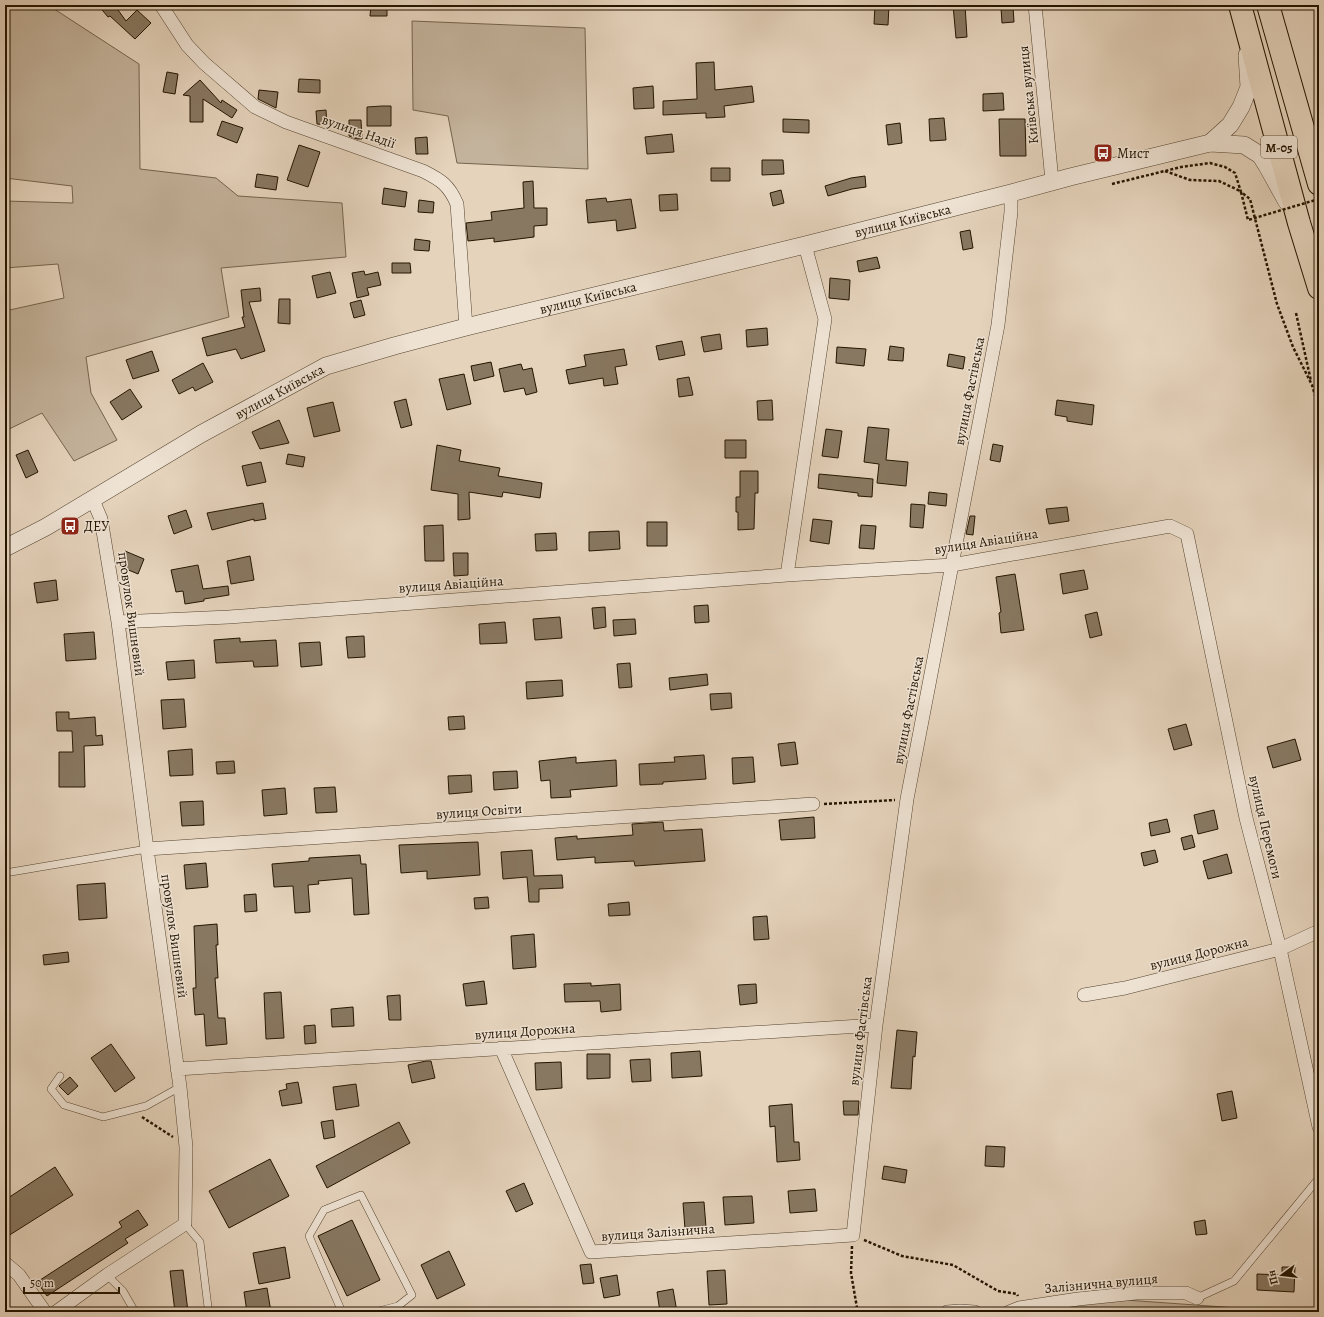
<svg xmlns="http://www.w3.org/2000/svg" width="1324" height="1317" font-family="Alegreya,serif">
<rect width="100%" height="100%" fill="#e5d3bc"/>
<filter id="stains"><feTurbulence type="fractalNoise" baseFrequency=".005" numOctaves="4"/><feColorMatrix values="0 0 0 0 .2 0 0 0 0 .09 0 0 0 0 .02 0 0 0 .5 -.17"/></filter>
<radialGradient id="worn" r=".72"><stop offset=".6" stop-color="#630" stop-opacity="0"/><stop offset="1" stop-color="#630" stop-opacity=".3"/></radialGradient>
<path fill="#c4b39c" stroke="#74644e" d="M5,5H48L139,64L140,169L216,178L238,196L342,203L346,257L221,268L229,317L86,357L91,393L117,440L74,461L42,413L5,431V311L64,298L58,264L5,268V201L73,203L72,186L5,178Z
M412,21L585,28L588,169L457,163L448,116L413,110Z
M1111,1299L1294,1312H1035Z"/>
<path fill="#887862" stroke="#241500" d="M98,5H124L118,10L126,21L137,10L151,23L135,39L110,16L108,17Z
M371,5H387V16H370Z
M875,5H889L888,25L874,24Z
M953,5H965L967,37L956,38Z
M1013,7L1014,22L1002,23L1001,8Z
M714,62L715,90L752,86L754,102L724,106L725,117L706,118V113L663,115V101L697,99L696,63Z
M167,72L178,74L175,94L163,92Z
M299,79L320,80V93L298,92Z
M200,80L221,103L222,100L237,110L232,118L203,99V122H190V96L183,95Z
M653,86L654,108L634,109L633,88Z
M259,90L278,92L276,108L258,99Z
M1003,93L1004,110L983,111V94Z
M382,106H391V126H367V107Z
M326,110L327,125L317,124L316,111Z
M944,118L946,140L930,141L929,119Z
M783,119L809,120V133L783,132Z
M999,119H1025L1026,156H1000Z
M349,120H361L362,139H357L349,136Z
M222,121L243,128L237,143L217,135Z
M900,123L902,143L888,145L886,125Z
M672,134L674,152L647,154L645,137Z
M427,137L428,154H416L415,138Z
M299,145L320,152L308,187L287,180Z
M762,160H783L784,174L762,175Z
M711,168H730V181H711Z
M257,174L278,177L276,190L255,187Z
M865,176L866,187L852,189L828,196L825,186L851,178Z
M533,181L534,208H547V225L534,226V237L494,242V238L468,241L466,223L492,220L491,212L524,208L523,182Z
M384,188L407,192L405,207L382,204Z
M781,190L784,203L773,206L770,193Z
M677,194L678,210L660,211L659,195Z
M606,198L607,202L631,199L636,228L617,231L616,220L588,223L586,200Z
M419,200L434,202L433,213L418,212Z
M970,230L973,248L963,250L960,232Z
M415,239L430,241L429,251L414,250Z
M877,257L880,268L859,272L857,261Z
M392,263H410L411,273H392Z
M364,271L365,275L378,272L381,285L367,288L369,295L357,298L352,273Z
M330,272L336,293L317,298L312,276Z
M830,278L850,280L849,300L829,298Z
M260,288L261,301L249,302L265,351L241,359L236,349L207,356L202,338L245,327L242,317H244L241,290Z
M279,299H290V324L278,323Z
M361,300L365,315L354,318L350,303Z
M767,328L768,345L747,347L746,330Z
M720,334L722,349L704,352L701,337Z
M682,341L685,355L659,360L656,346Z
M890,346L904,348L903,361L888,360Z
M837,347L866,349L864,366L836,363Z
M624,349L627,365L615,367L618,384L604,386L603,378L569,384L566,370L586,366L584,355Z
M152,351L159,371L133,379L126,360Z
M949,354L965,357L963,369L947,366Z
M491,362L494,376L474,381L471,366Z
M203,363L213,382L195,391L193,387L179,394L172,380Z
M521,364L523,370L532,368L537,392L526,395L524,388L504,392L499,369Z
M464,374L471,404L447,410L439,379Z
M689,377L693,395L679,397L677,379Z
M130,389L142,407L122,420L110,402Z
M406,399L412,425L401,428L394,402Z
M772,400L773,420H758L757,401Z
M1057,400L1094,405L1092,425L1067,421V417L1055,415Z
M333,402L340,431L314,437L307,408Z
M279,420L289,443L260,449L252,432Z
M868,427L889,429L886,460L908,462L906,486L877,483L879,464L864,462Z
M826,429L842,431L838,458L822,456Z
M725,440H746V458H725Z
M993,444L1003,446L1000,462L990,460Z
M437,445L461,450L459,461L500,468L498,476L542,483L540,498L503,492L502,497L469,492L470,519L458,520V494L431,490Z
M28,450L38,472L26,478L16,455Z
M288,454L305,457L303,467L286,464Z
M261,462L266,482L247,486L242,466Z
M740,471H758V493H755L754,529L738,530V512H736V497H740Z
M819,474L873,479L872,497L858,496V493L818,488Z
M929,492L947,494L946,506L928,504Z
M263,503L266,519L254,521V519L212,530L207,513Z
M911,504L925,505L923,528L910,527Z
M1067,507L1069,521L1049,524L1046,509Z
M186,510L192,527L174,534L168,516Z
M970,516H975L973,535L966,534Z
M813,519L832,521L829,544L810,541Z
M647,522H667V546H647Z
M443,525L444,561H425L424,526Z
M861,525L876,526L874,549L859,548Z
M619,531L620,549L589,551V532Z
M556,533L557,550L536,551L535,534Z
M125,551L144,559L138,574L119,566Z
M453,553H468V575L454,576Z
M250,556L254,580L231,584L227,561Z
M198,565L203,589L228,586L229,595L204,599V601L185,604L183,591L176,592L171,570Z
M1084,570L1088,589L1063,594L1060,574Z
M1015,574L1024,630L1001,633L999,613L1001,612L996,577Z
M56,580L58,600L37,603L34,583Z
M708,605L709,622L695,623L694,606Z
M605,607L606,627L594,629L592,608Z
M1097,612L1102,635L1090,638L1085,615Z
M560,617L562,638L535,640L533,619Z
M635,619L636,634L614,636L613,620Z
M505,622L507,643L480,644L479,624Z
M94,632L96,659L66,661L64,634Z
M364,636L365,657L348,658L346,637Z
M240,638V642L276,640L278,666L254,667L253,661L216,663L214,640Z
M320,642L322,665L301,667L299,643Z
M194,660L195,678L168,680L166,662Z
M630,663L632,687L619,688L617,664Z
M707,674L708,685L670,690L669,678Z
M562,680L563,696L527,699L526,682Z
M731,693L732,708L711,710L710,694Z
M184,699L186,727L163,729L161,700Z
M56,712H69V719L95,717L96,736L102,735L103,745L84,746L85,787H59V752H73L72,731H57Z
M464,716L465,729L449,730L448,717Z
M1186,724L1192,745L1174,750L1168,729Z
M1295,739L1301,760L1273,768L1267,747Z
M795,742L798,764L781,766L778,744Z
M192,749L193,775L170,776L168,751Z
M704,755L706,779L663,782V784L640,785L639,764L675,762L674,757Z
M576,757V763L616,760L617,786L570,790L571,797L551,798L550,780L541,781L539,761Z
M753,757L755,782L733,784L732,758Z
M234,761L235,773L217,774L216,762Z
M517,771L518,788L494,790L493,772Z
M471,775L472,792L449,794L448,776Z
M335,787L337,812L316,813L314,788Z
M285,788L287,814L264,816L262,790Z
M203,801L204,825L182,826L180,802Z
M1214,810L1218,829L1198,834L1194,815Z
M814,817L815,838L781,840L779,820Z
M1167,819L1170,832L1151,836L1149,823Z
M663,822L664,831L702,829L705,861L635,866L634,861L595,863V857L557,860L555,838L577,836V839L633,835L632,824Z
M1192,835L1195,847L1184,850L1181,838Z
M478,842L480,875L427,879V871L401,873L399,845Z
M532,850L534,876L562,875L563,888L539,889V902H529L527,877L503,879L501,852Z
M1155,850L1158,862L1144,866L1141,853Z
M1227,854L1232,873L1208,879L1203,861Z
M360,855L361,864H366L369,914L354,915L352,878L318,881L319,884L308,885L310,912L295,913L293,886L274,887L272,864L309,861V858Z
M206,863L208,887L186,889L184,865Z
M105,883L107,918L79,920L77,885Z
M256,894L257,911L245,912L244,895Z
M488,897L489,908L475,909L474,898Z
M629,902L630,915L609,916L608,904Z
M767,916L769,939L754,940L753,917Z
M217,924L218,945H216L218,978H215L218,1018H225L227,1044L206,1046L204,1014L195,1015L193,988H196L194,926Z
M534,934L536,967L513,969L511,936Z
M68,952L69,962L44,965L43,955Z
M484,981L487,1004L466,1006L463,984Z
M591,983V986L620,984L621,1010L601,1012L600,1001L565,1002L564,984Z
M756,984L757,1003L740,1005L738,985Z
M281,992L284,1038L266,1039L264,993Z
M400,995L401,1020H389L387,996Z
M353,1007L354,1026L332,1027L331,1009Z
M315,1025L316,1043L305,1044L304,1026Z
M897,1030L917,1032L915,1057L913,1056L911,1089L891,1088Z
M111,1044L135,1078L115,1092L91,1058Z
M700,1051L702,1076L672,1078L671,1053Z
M587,1054H610V1078L587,1079Z
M650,1059L651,1081L632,1082L630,1060Z
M426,1061H431L435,1078L412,1083L408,1065Z
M561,1062L562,1088L536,1090L535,1063Z
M70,1077L78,1086L68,1095L59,1086Z
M298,1082L302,1103L282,1106L279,1091L287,1089L286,1084Z
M356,1084L359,1106L336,1110L333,1087Z
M1232,1091L1237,1118L1222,1121L1217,1094Z
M843,1101H859L858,1115H844Z
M792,1104L794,1142H799L800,1160L777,1162L775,1126L770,1127L769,1106Z
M333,1120L335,1137L324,1139L321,1122Z
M399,1122L410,1143L327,1188L316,1166Z
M986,1146L1005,1147L1004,1167L985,1166Z
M270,1159L289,1196L229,1228L209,1191Z
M884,1166L907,1170L905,1183L882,1179Z
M55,1167L73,1195L8,1236L5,1230V1200Z
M524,1183L533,1204L516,1212L506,1191Z
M815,1189L817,1211L790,1213L788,1191Z
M752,1196L754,1223L725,1225L723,1197Z
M704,1202L706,1227L685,1229L683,1203Z
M138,1210L148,1225L125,1239L128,1243L47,1296L37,1282L122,1227L119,1222Z
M352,1220L380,1280L347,1296L318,1236Z
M1205,1220L1207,1234L1196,1235L1194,1222Z
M285,1247L290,1278L259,1284L253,1253Z
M449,1251L465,1285L437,1299L421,1265Z
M591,1264L594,1283L583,1284L580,1265Z
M1282,1267H1295L1294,1292L1257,1290V1274L1282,1275Z
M183,1270L188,1312H175L170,1271Z
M725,1270L727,1304L709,1305L707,1271Z
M617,1275L620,1295L604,1298L600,1278Z
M267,1288L271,1312H247L244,1292Z
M673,1289L677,1312H660L657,1292Z"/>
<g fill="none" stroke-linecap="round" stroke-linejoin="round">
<defs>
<path id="service" d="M5,873L147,849
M60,1076L51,1089L64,1105L103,1117L146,1106L180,1087
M185,1224L200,1242L208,1307L209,1312
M107,1275L123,1291L135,1312
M1197,1298L1234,1281L1319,1178
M342,1312L309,1236L324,1210L361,1195L412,1295L398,1306L375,1312"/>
<path id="minor" d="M161,5L187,45L204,63L255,107L286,122L423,171C441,180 449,185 457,204L466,327
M1035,5L1052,181
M787,575L825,319L805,245
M118,622L229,617L787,575L952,565L1170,526L1187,534L1246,818L1280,949L1319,1127
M147,849L813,804
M1084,995L1125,988L1280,949L1319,931
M501,1048L591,1252L853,1235L876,1025L907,799L998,325L1011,212V193
M177,1069L876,1025
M5,1263L19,1275L45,1312
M56,1312L107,1275L185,1224L186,1147L180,1087L147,849L118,622L101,519L93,500
M947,1312L960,1311L975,1312
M1009,1312L1019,1308L1078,1299L1136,1293H1186L1197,1298"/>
<g id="tertiary">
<path d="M1210,143L1230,125L1241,107L1249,87L1247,55"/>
<path id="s1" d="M5,548L46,527L201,434L326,366L394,346L466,327L805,245L1011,193L1070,177L1210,143L1244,145L1260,155L1267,166L1287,202"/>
</g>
<path id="trunk" d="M1240,5L1299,223L1319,288
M1268,5L1319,184"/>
</defs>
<use href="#service" stroke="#54442f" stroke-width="8"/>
<use href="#minor" stroke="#54442f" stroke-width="14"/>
<use href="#tertiary" stroke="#54442f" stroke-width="18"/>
<use href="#trunk" stroke="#241500" stroke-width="24"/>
<path stroke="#241500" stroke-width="2.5" stroke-dasharray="3 2" stroke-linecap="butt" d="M1165,171L1190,180L1219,181L1240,191
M1112,184L1181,167L1210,163L1225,167L1235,173L1241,192L1250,199L1277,304L1293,347L1312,385L1319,409
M1296,313L1311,381
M824,804L895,800
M142,1117L173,1137
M864,1240L902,1256L953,1265L998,1291L1017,1294L1018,1296
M852,1246L851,1273L857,1308L874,1312
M857,1312V1308"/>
<use href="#service" stroke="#eee2d3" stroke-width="7"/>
<use href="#minor" stroke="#eee2d3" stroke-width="13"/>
<use href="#tertiary" stroke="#eee2d3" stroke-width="17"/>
<use href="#trunk" stroke="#e5d3bc" stroke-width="22"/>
<path stroke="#241500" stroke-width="2.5" stroke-dasharray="3 2" stroke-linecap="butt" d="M1241,192L1248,220L1319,199"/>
</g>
<defs>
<symbol id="bus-square" viewBox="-11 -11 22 22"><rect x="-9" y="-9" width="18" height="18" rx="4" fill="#8f2418" stroke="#eee2d3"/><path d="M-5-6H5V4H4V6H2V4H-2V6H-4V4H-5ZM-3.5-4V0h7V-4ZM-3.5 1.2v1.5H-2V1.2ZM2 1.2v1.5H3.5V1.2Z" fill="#fff"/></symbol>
</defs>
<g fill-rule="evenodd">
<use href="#bus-square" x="1092" y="142" width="22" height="22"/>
<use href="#bus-square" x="59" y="515" width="22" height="22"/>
</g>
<g text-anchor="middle" stroke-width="3" stroke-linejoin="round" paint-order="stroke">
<rect fill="#eee2d3" stroke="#61523f" stroke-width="1" x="1261" y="136" width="36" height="22" rx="3"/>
<g font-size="13" font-weight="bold" fill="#241500">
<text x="1279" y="152">М-05</text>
</g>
<g font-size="14" fill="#241500" stroke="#eee2d3">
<text transform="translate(1028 95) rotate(-96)" y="5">Київська вулиця</text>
<text transform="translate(359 131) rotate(19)" y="5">вулиця Надії</text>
<text dy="5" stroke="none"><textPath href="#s1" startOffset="964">вулиця Київська</textPath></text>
<text dy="5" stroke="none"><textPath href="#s1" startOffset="640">вулиця Київська</textPath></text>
<text transform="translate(969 391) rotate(-79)" y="5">вулиця Фастівська</text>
<text dy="5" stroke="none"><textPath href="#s1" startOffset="316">вулиця Київська</textPath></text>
<text transform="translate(986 541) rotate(-9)" y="5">вулиця Авіаційна</text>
<text transform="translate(451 584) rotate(-4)" y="5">вулиця Авіаційна</text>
<text transform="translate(132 614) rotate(82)" y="5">провулок Вишневий</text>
<text transform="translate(908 710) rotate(-79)" y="5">вулиця Фастівська</text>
<text transform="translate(479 811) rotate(-4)" y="5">вулиця Освіти</text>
<text transform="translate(1266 827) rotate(77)" y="5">вулиця Перемоги</text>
<text transform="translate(175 936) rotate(82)" y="5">провулок Вишневий</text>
<text transform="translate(1199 953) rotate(-14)" y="5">вулиця Дорожна</text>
<text transform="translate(525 1031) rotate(-4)" y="5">вулиця Дорожна</text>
<text transform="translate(860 1031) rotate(-83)" y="5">вулиця Фастівська</text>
<text transform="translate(658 1232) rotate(-4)" y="5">вулиця Залізнична</text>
<text transform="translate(1101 1283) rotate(-5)" y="5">Залізнична вулиця</text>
</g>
<g font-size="14" fill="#241500" stroke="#eee2d3" text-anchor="start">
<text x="1117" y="158">Мист</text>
<text x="84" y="531">ДЕУ</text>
</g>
</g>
<rect width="1324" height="1317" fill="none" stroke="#e5d3bc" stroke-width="20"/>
<rect x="6" y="6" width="1312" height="1305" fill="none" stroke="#241500" stroke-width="2"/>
<rect x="10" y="10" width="1304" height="1297" fill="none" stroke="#241500"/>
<g transform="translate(1282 1275) rotate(255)" stroke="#eee2d3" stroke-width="3" paint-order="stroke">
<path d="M0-3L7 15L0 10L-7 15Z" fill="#241500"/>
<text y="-6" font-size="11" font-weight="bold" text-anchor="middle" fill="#241500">Пн</text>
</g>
<path d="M24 1287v6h95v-6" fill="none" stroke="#241500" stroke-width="2"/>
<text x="30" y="1287" font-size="12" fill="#241500" stroke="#eee2d3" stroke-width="3" paint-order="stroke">50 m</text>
<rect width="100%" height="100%" filter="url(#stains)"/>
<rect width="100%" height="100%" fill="url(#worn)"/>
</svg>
